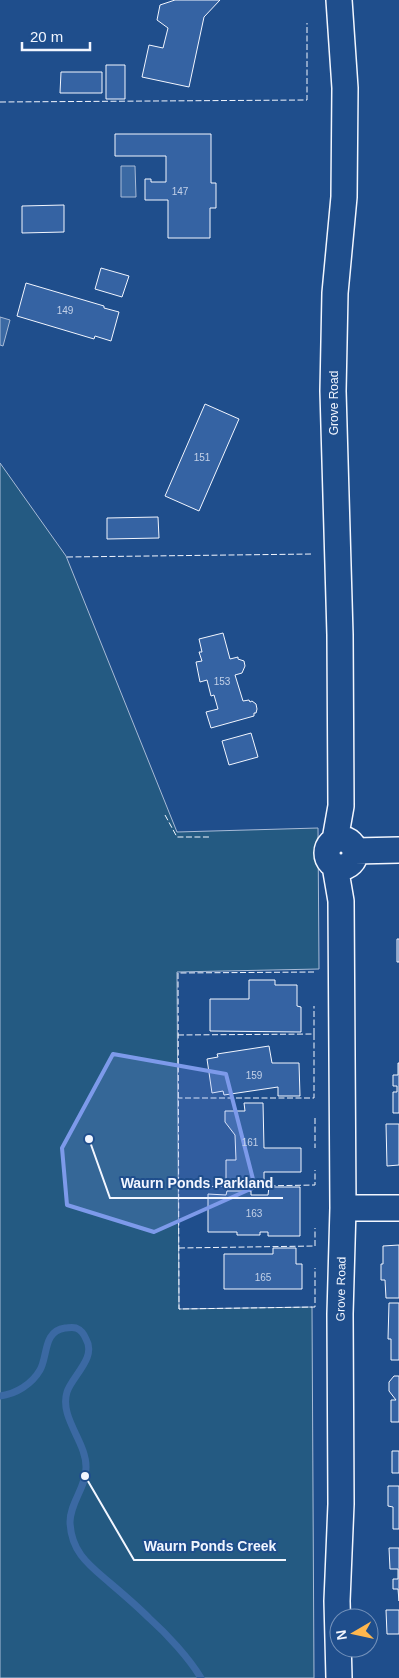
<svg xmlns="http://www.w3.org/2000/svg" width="399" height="1678" font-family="Helvetica,sans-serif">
<rect width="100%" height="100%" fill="#1f4e8c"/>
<path fill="#245a82" stroke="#a8bbd7" d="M0,463L66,556L177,832L318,828L319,969L177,972L179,1309L312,1307L314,1678H0Z"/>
<path fill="#3b69a3" stroke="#a8bbd7" d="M121,166H135L136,197H121Z
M0,317L10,320L3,346L0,345Z"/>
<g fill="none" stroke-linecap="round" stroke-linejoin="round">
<path stroke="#3b69a3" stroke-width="7" d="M0,1396C16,1394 32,1384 40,1370C48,1356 43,1331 65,1328C68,1328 72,1327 76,1328C81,1330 84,1334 86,1339C97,1358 72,1376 67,1392C59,1418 87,1442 86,1468C86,1487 70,1503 70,1522C71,1552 89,1565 110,1583C123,1594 137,1606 149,1618C167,1634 189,1658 201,1678"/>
</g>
<path fill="#3563a3" stroke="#f2f6ff" d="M220,0L204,17L189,87L142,77L149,45L163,48L168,28L157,20L160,5L175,0Z
M106,65H125V99H106Z
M61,72H102V93H60Z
M115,134H211V183H216V208H210V238H168V200H145V179H151V182H166V156H115Z
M64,205V232L22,233V206Z
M101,268L129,276L122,297L95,289Z
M26,283L104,306V308L119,312L111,341L95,336L94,339L17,316Z
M205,404L239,419L199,511L165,496Z
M158,517L159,538L107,539V518Z
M223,633L230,659L238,657V659L244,661L245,666L242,673L235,675L243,701L249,700L250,702L252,701L256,704L257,709L256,713H254V716L211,728L206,712L218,709L214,695L211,696L207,680L200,682L196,662L202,661L199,652H202L199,639Z
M251,733L258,757L229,765L222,741Z
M397,939H399V962H397Z
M249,980H275V985H297V1006L301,1007V1032L210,1031V999H249Z
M269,1046L272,1063H299L300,1096H278V1087L224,1095L223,1091L212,1093L207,1059L218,1057L217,1054Z
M398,1063H399V1113H393V1092H397V1086H393V1075H398Z
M244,1103H263L264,1148H301V1172H264V1185H236V1181H226V1160H236L235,1135L225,1122V1111H245Z
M386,1124H399V1165L387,1166Z
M269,1187H300V1236H268V1232H260V1235H237V1232H208V1194L226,1195L227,1191H251V1195H268Z
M399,1245V1298H386L385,1280H381V1264H383V1246Z
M273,1248H296V1264H302V1289H224V1254H273Z
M389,1303H399V1360H391V1339H388Z
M394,1376H399V1422H391V1400H396L389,1391V1382Z
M392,1451H399V1473H392Z
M388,1486H399V1529H393V1507L388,1506Z
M389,1548H399V1601L398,1589H393V1579H398V1569H390Z
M386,1610H399V1634H387Z"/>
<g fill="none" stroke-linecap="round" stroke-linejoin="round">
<defs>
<path id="minor" d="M327 853a14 14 0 1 1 28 0a14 14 0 1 1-28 0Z
M335,840L341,806L340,635L333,391L335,293L344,197L345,88L339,0
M355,851L399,850
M335,866L341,901L343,1208L340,1314L341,1504L337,1601L339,1678
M343,1208H399"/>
</defs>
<use href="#minor" stroke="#f2f6ff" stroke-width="28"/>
<use href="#minor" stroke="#1f4e8c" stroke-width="25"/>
<path stroke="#f2f6ff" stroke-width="1" stroke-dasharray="6 2.5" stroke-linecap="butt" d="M0,102L307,100V23
M67,557L313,554
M165,815L177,837H209
M314,972L178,973L179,1309L315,1307V1268
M314,1034V1006
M178,1035L314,1034V1098H178
M315,1118V1148
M261,1186L315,1185V1170
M178,1187L238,1186
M179,1248L315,1246V1228"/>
</g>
<path fill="#7d9aea" fill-opacity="0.2" stroke="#7d9aea" stroke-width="4" stroke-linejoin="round" d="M113,1054L226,1074L255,1187L154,1232L67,1205L62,1148Z"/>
<g text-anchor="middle" stroke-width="4" stroke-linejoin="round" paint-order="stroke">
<g font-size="10" fill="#c3d1e8">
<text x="180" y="195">147</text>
<text x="65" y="314">149</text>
<text x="202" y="461">151</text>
<text x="222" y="685">153</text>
<text x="254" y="1079">159</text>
<text x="250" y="1146">161</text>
<text x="254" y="1217">163</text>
<text x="263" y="1281">165</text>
</g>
<g font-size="12" fill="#f2f6ff" stroke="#1f4e8c">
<text transform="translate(334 403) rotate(-90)" y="4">Grove Road</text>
<text transform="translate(341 1289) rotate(-89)" y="4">Grove Road</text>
</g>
</g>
<path fill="none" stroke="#f2f6ff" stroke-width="2" d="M89 1139L110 1198H283M85 1476L134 1560H286"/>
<g fill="#f2f6ff" stroke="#1f4e8c" stroke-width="2">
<circle cx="89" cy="1139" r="5"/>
<circle cx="85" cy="1476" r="5"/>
</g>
<g font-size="14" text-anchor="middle" font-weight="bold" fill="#f2f6ff" stroke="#1f4e8c" stroke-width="4" stroke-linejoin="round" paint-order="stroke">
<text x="197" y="1188">Waurn Ponds Parkland</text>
<text x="210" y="1551">Waurn Ponds Creek</text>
</g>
<g transform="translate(354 1633) rotate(261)"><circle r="24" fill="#1f4e8c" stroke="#7391ba"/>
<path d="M0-4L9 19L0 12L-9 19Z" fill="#ffb74d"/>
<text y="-8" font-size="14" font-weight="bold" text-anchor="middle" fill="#f2f6ff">N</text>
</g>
<path d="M22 42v8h68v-8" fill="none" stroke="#f2f6ff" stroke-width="2.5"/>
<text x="30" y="42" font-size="15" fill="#f2f6ff" stroke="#1f4e8c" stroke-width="4" paint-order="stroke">20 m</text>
</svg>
